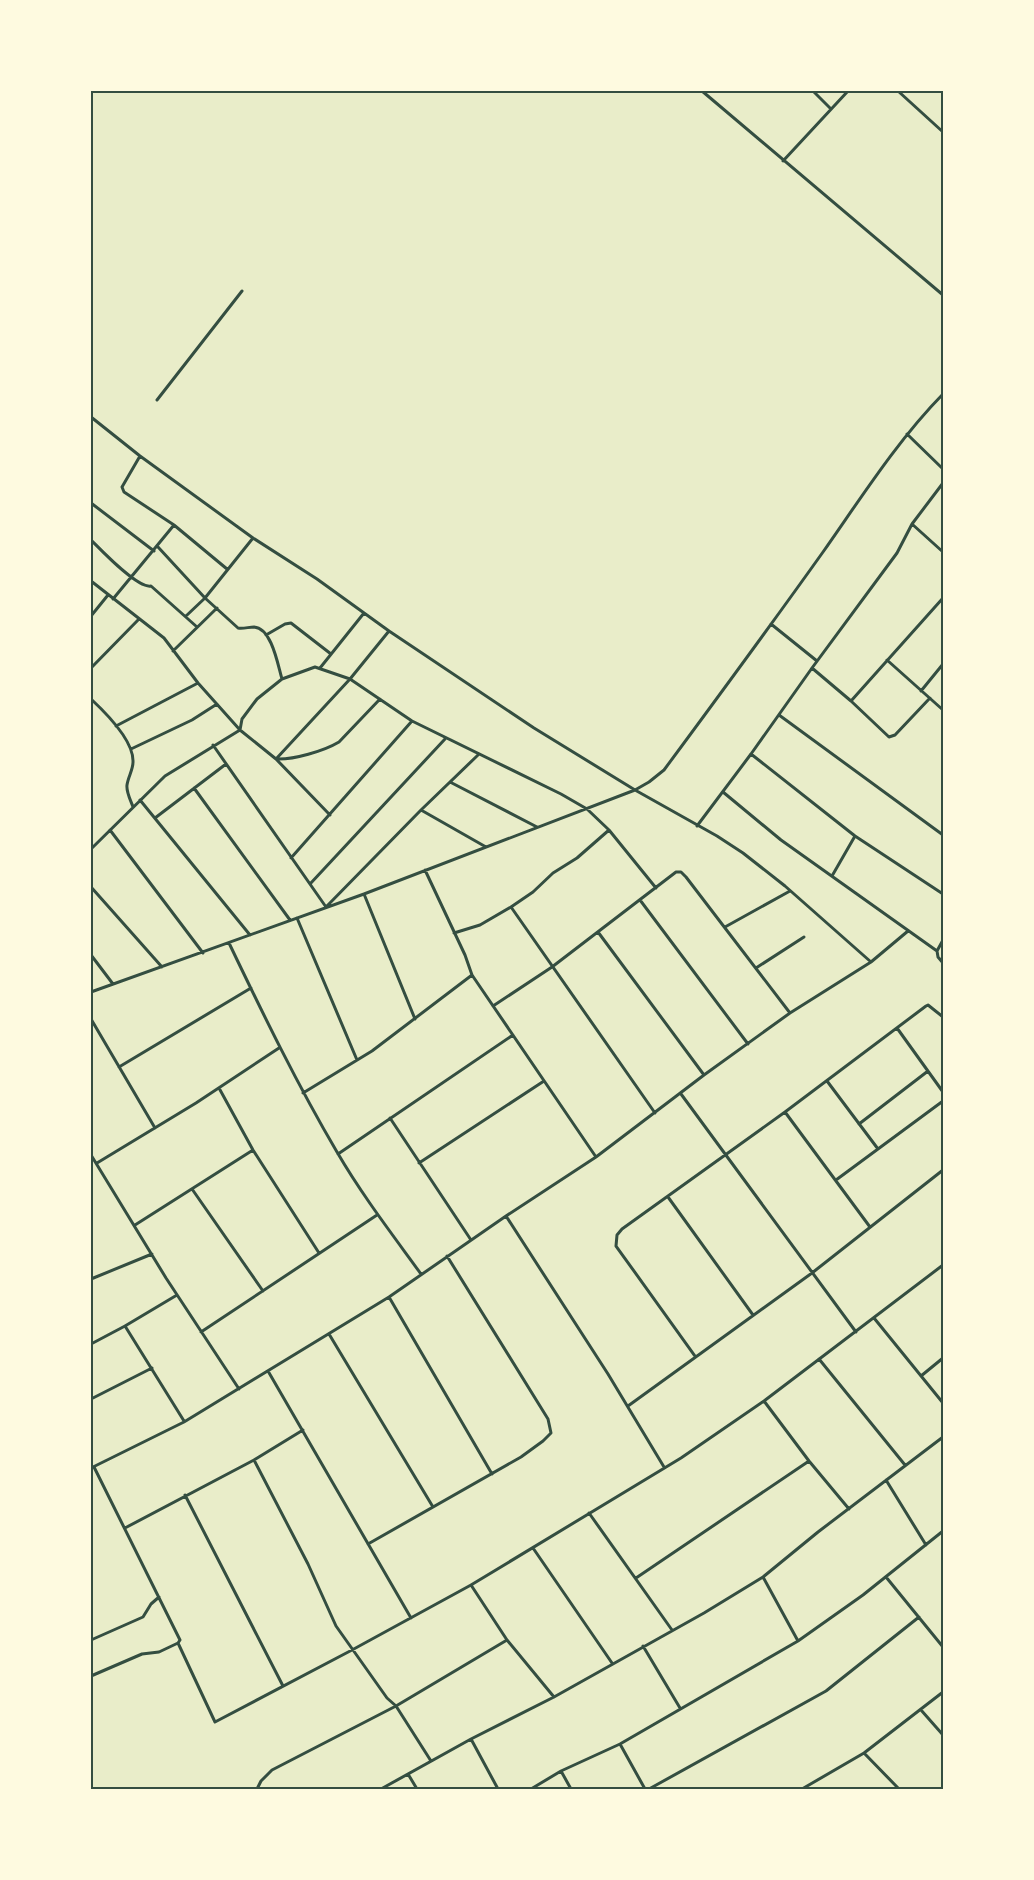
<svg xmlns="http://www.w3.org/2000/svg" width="1034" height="1880" font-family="Mulish,sans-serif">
<rect width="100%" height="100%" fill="#e9edc9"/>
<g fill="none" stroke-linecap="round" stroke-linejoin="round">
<path stroke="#344e41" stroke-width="3" d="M702,91L943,295
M813,91L831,109
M898,91L943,132
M783,161L848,91
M157,400L242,291
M91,417L140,456L253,538L317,579L389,631L534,728L635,790L717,836L743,853L785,886L871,962
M907,434L943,469
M140,456L122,487L124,492L174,525L227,569
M91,503L154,551
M912,524L943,552
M91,540C102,551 138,589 151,586L197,627
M158,547L205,598L238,628C243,629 249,627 254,627C272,628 278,666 282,679
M91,581L164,638L198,683L240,730L276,759L330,815
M113,599L174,525
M91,616L108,595
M186,616L205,598L253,538
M771,624L817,661
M266,635L285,624L291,623L331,654
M173,651L217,608
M887,660L943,710
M91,668L139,619
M320,668L364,613
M812,668L851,701L889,737L895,735L930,698
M921,691L943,664
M91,699C106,713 134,741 133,762C133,770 128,777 127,785C126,792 131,801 133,807
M851,701L943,598
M779,715L943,835
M116,726L198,683
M213,745L326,907L421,810L486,847
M131,749L192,720L217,704
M751,754L855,836L943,894
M276,759L350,679L389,631
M276,759C293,760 324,751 339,742L380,699
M450,782L537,827
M194,788L290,920
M723,792L781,840L937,951L938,957L943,963
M140,800L250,935
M421,810L478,755
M155,818L226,764
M697,826L751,754L812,668L897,553L912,524L943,483
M110,830L203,953
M91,849L165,776L240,730L242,719L257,699L282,679L315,667L350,679L412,721L561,794L587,809L609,830L656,888
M291,858L412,721
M425,870L465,955L472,975L596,1157
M832,876L855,836
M310,884L445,739
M91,887L162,967
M364,894L415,1019
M640,900L748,1044
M511,907L655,1113
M297,918L357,1060
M725,927L790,891
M598,932L704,1075
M454,933L480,925L511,907L533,892L553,873L577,858L609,830
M229,943C263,1014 297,1084 337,1152C362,1195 392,1234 421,1274
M937,951L943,940
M91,955L113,984
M756,968L804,937
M91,992L364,894L635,790L649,782L664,770C718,697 771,625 823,552C861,498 897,441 943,394
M493,1006L552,967L676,872H681L686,877L790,1013
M91,1019L155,1128
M897,1028L943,1092
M119,1067L251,988
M827,1081L878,1149
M219,1088L253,1150L319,1253
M303,1093L372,1051L472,975
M681,1094L856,1332
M785,1112L870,1227
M390,1118L471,1240
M859,1124L928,1071
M338,1154L513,1035
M91,1155L166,1278L239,1389
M97,1163L196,1103L279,1048
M419,1163L544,1081
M836,1180L943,1101
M192,1189L263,1291
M668,1197L753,1315
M506,1216L608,1374L664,1467
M135,1225L253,1150
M91,1279L152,1254
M389,1297L492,1474
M874,1318L943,1403
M125,1326L184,1421
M201,1332L377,1215
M329,1334L433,1507
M91,1344L125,1326L177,1295
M695,1356L616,1246L617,1235L622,1229L785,1112L926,1006L928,1005L943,1017
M819,1359L905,1465
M268,1371L411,1618
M921,1376L943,1358
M91,1399L152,1368
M764,1401L809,1461L849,1509
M628,1406L812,1273L943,1170
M254,1460L303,1430
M91,1468L184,1422L389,1297L506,1216L596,1157L704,1075L790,1013L871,962L908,931
M886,1480L926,1545
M185,1495L283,1686
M589,1513L672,1630
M125,1528L254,1460L308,1564L336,1626L387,1698L396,1706L431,1761
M368,1544L521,1457L543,1441L551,1433L548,1419L447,1256
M533,1548L612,1663
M763,1577L798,1641
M886,1577L943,1647
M636,1578L809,1461
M471,1585L507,1640L554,1697
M91,1640L143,1617L151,1604L159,1597
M178,1643L215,1722L352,1650L471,1585L681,1458L764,1401L943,1265
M643,1646L680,1708
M91,1676L142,1654L159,1652L178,1643L180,1640L94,1467
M921,1710L943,1735
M471,1739L498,1789
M620,1744L645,1789
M864,1753L899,1789
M561,1771L571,1789
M408,1774L417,1789
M257,1789L261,1781L272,1770L396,1706L507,1640
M381,1789L471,1739L554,1697L704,1613L763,1577L818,1532L943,1437
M531,1789L561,1771L620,1744L798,1641L863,1595L943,1531
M649,1789L826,1691L919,1617
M802,1789L864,1753L943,1692"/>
</g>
<rect width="1034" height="1880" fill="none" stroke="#fefae0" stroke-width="185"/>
<rect x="92" y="92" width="850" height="1696" fill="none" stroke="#344e41" stroke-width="2"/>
</svg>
